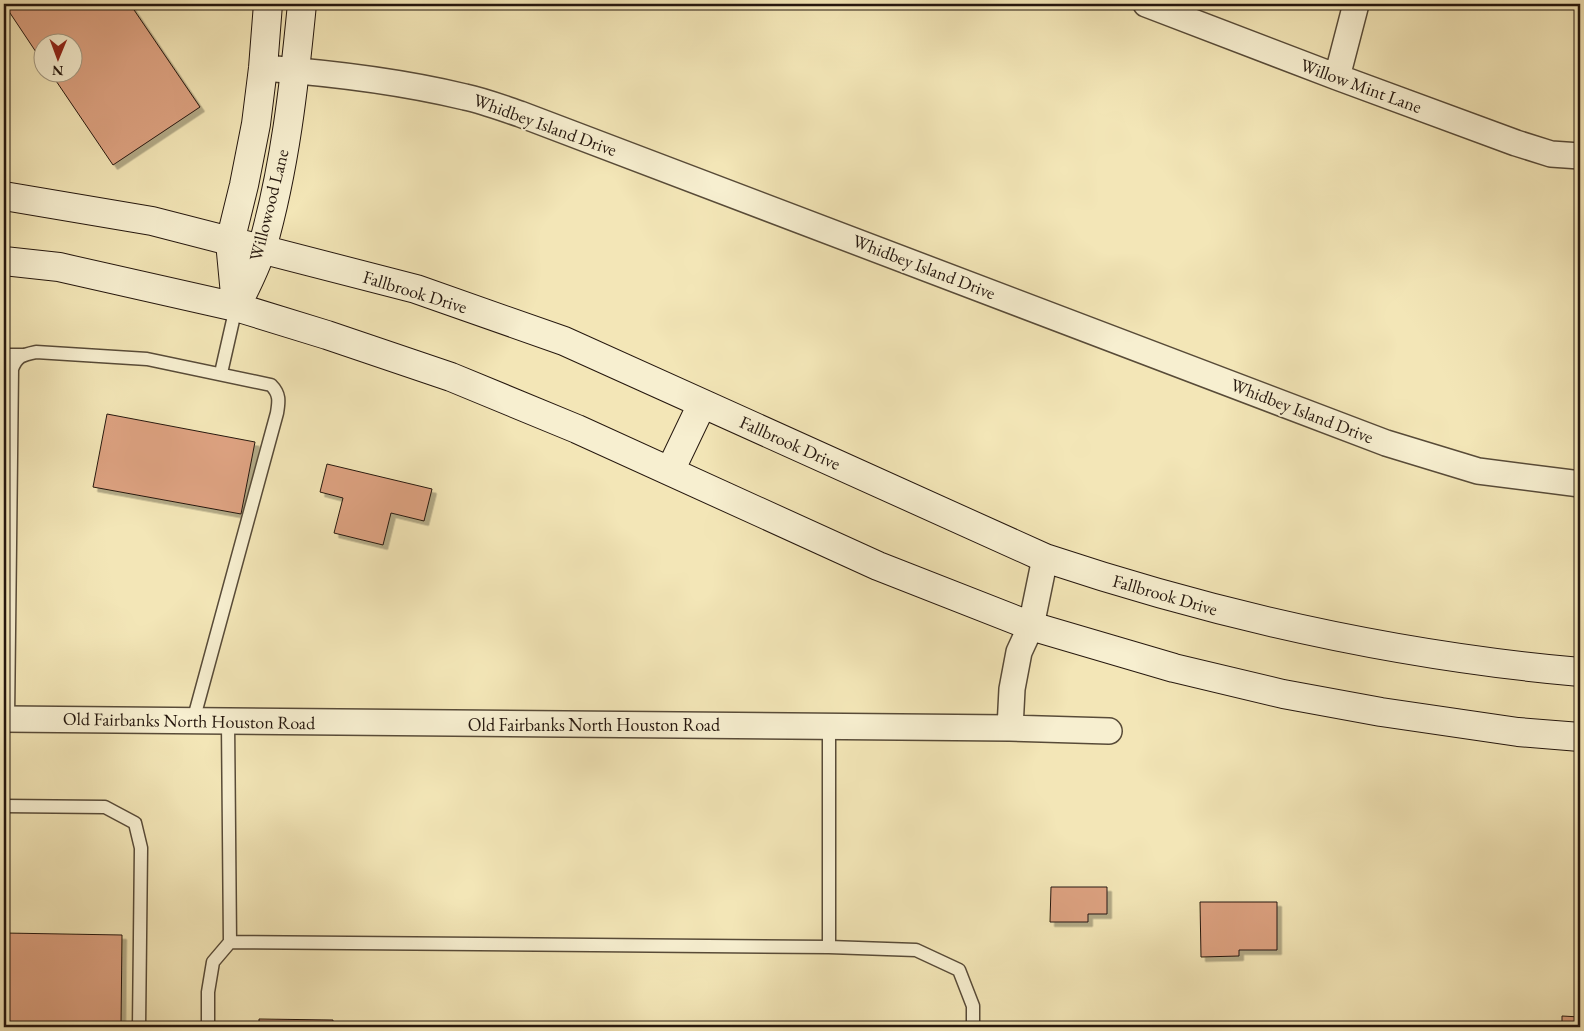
<svg xmlns="http://www.w3.org/2000/svg" width="1584" height="1031" font-family="'EB Garamond',serif">
<defs>
<filter id="shadow"><feDropShadow dx="4.5" dy="4.5" stdDeviation="0" flood-color="#0004"/></filter>
</defs>
<rect width="100%" height="100%" fill="#f3e6b7"/>
<filter id="stains"><feTurbulence type="fractalNoise" baseFrequency=".004" numOctaves="4"/><feColorMatrix values="0 0 0 0 .2 0 0 0 0 .09 0 0 0 0 .02 0 0 0 .5 -.17"/></filter>
<radialGradient id="worn" r=".72"><stop offset=".6" stop-color="#630" stop-opacity="0"/><stop offset="1" stop-color="#630" stop-opacity=".3"/></radialGradient>
<path fill="#dda281" stroke="#25170e" filter="url(#shadow)" d="M4,4H130L200,107L113,165L50,72H72V42H42V61Z
M107,414L255,442L241,514L93,487Z
M327,464L432,489L424,521L391,513L383,545L334,533L343,498L320,492Z
M1051,887H1107V914H1088V922H1050Z
M1200,902H1277V950H1239V956L1201,957Z
M4,933L122,935L121,1027H4Z
M1562,1016L1580,1017V1027H1562Z
M259,1019L333,1020V1027H259Z
M853,1025L929,1026V1027H853Z"/>
<g fill="none" stroke-linecap="round" stroke-linejoin="round">
<defs>
<path id="lane" d="M4,355H23
M221,373L236,307
M8,719L12,369C17,356 22,355 36,352L147,359L271,385C280,394 279,401 277,413L193,721
M228,722L230,942L829,947V727
M4,806L105,807L135,823L141,848L139,1027
M829,947L916,950L959,970L973,1006V1027
M208,1027V992L213,962L230,942"/>
<path id="street" d="M1146,4L1337,77L1516,143L1551,154L1580,156
M263,68C330,73 399,81 465,97C484,101 502,108 520,114L1386,443L1478,471L1580,484
M1337,77L1356,4
M4,719L1010,728L1012,689L1019,652L1031,626L1045,558
M1010,728L1109,731"/>
<path id="secondary" d="M4,196L152,221L416,289L564,341L1045,558C1219,616 1399,656 1580,672
M4,261L59,267L236,307L327,335L451,377L577,429L878,566L1031,626L1174,668L1283,694L1381,712L1518,732L1580,737
M236,305L230,242L244,185L256,124L263,68L268,4
M236,307C245,288 256,268 262,248C285,168 294,86 302,4
M670,471L702,404"/>
</defs>
<use href="#lane" stroke="#584b38" stroke-width="15"/>
<use href="#street" stroke="#584b38" stroke-width="28"/>
<use href="#secondary" stroke="#25170e" stroke-width="30"/>
<use href="#lane" stroke="#f7efd0" stroke-width="12"/>
<use href="#street" stroke="#f7efd0" stroke-width="25"/>
<use href="#secondary" stroke="#f7efd0" stroke-width="28"/>
</g>
<g text-anchor="middle" stroke-width="4" stroke-linejoin="round" paint-order="stroke">
<g font-size="18" fill="#25170e" stroke="#f7efd0">
<text transform="translate(1361 86) rotate(20)" y="6">Willow Mint Lane</text>
<text transform="translate(545 125) rotate(20)" y="6">Whidbey Island Drive</text>
<text transform="translate(269 205) rotate(-76)" y="6">Willowood Lane</text>
<text transform="translate(924 267) rotate(21)" y="6">Whidbey Island Drive</text>
<text transform="translate(415 292) rotate(17)" y="6">Fallbrook Drive</text>
<text transform="translate(1302 411) rotate(21)" y="6">Whidbey Island Drive</text>
<text transform="translate(790 443) rotate(24)" y="6">Fallbrook Drive</text>
<text transform="translate(1165 595) rotate(16)" y="6">Fallbrook Drive</text>
<text transform="translate(189 721) rotate(1)" y="6">Old Fairbanks North Houston Road</text>
<text x="594" y="731">Old Fairbanks North Houston Road</text>
</g>
</g>
<rect width="1584" height="1031" fill="none" stroke="#f3e6b7" stroke-width="20"/>
<rect x="5" y="5" width="1574" height="1021" fill="none" stroke="#25170e" stroke-width="2.5"/>
<rect x="10" y="10" width="1564" height="1011" fill="none" stroke="#25170e"/>
<g transform="translate(58 58) rotate(181)"><circle r="24" fill="#f7efd0" stroke="#a39982"/>
<path d="M0-4L9 19L0 12L-9 19Z" fill="#8f2418"/>
<text y="-8" font-size="14" font-weight="bold" text-anchor="middle" fill="#25170e">N</text>
</g>
<rect width="100%" height="100%" filter="url(#stains)"/>
<rect width="100%" height="100%" fill="url(#worn)"/>
</svg>
